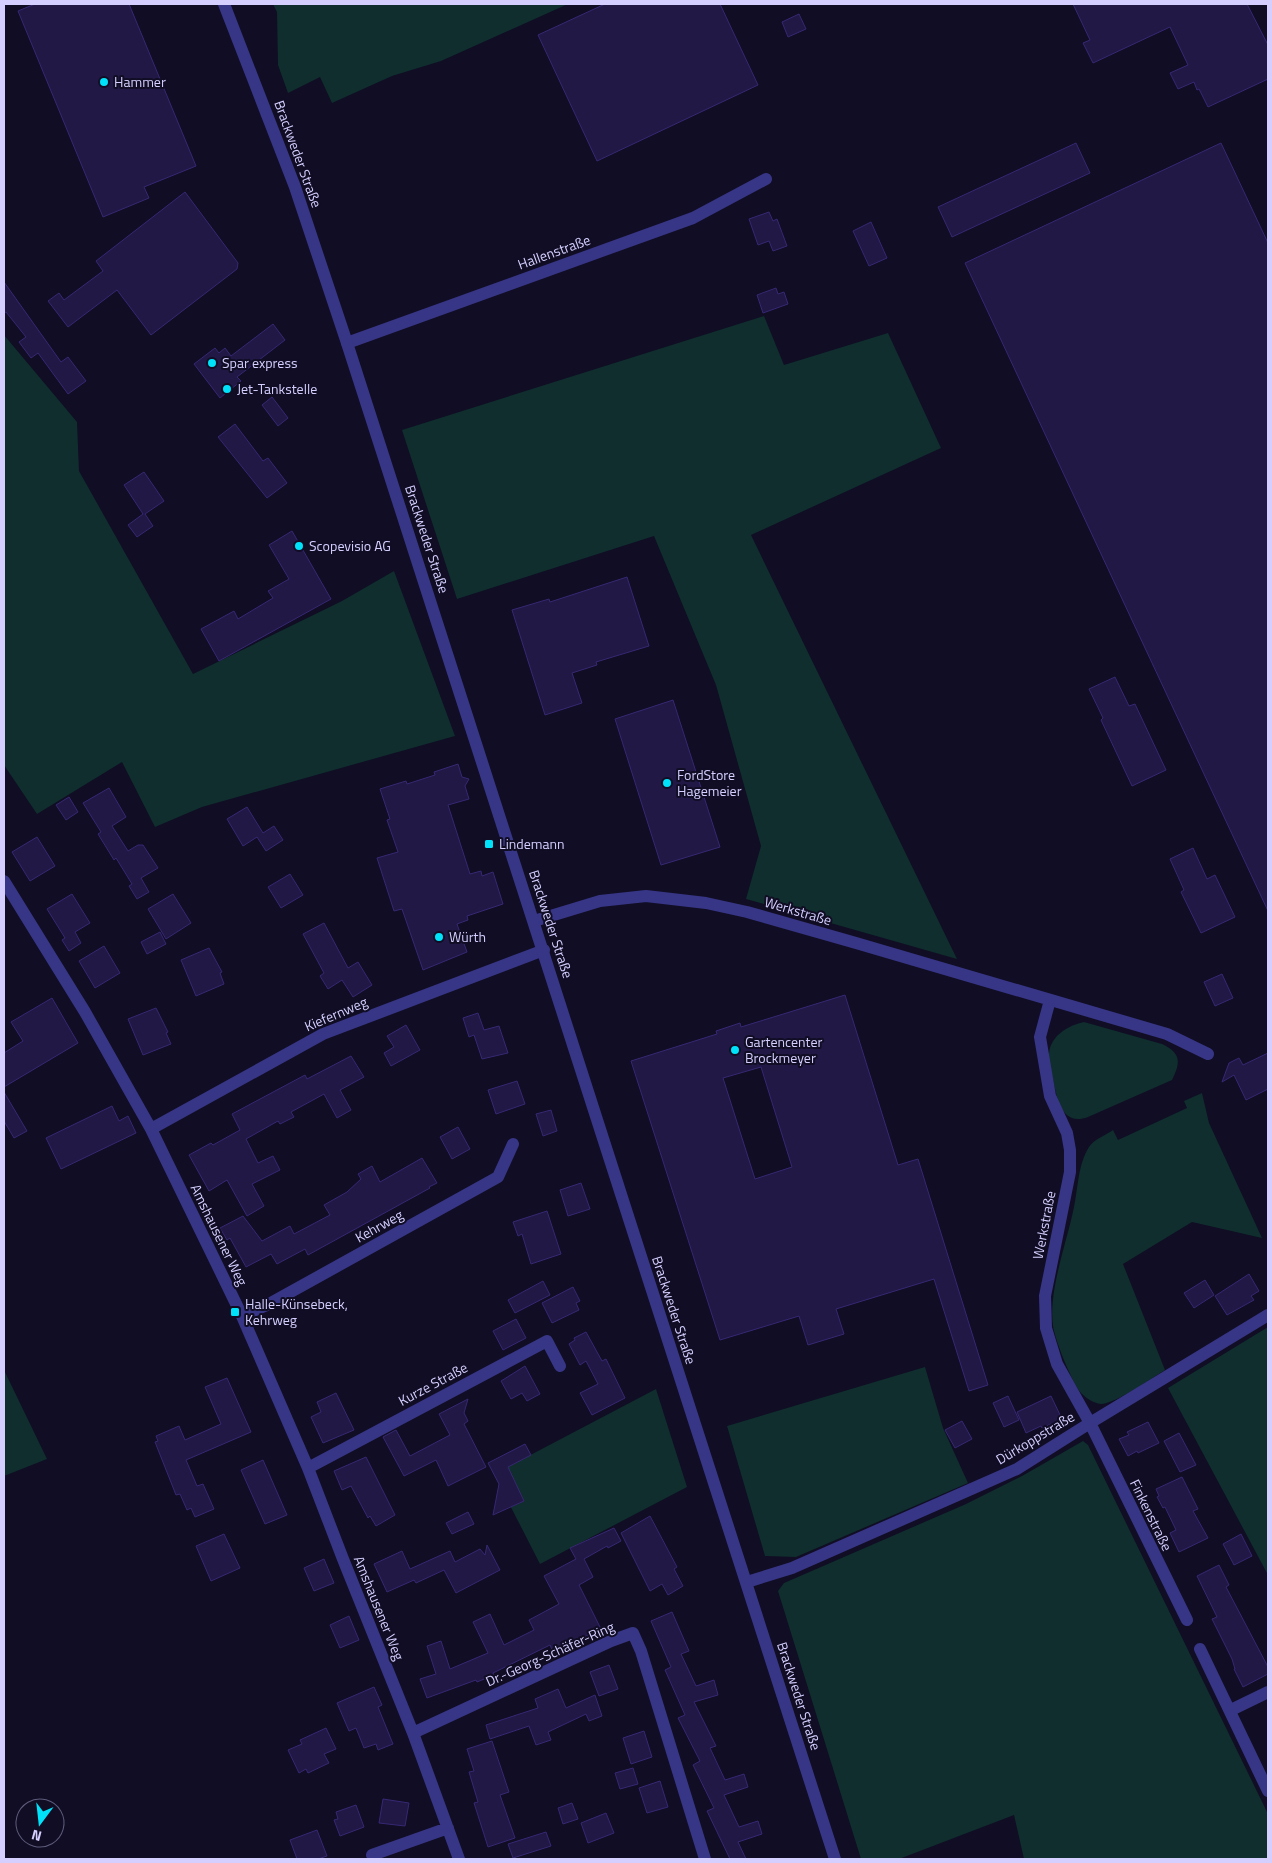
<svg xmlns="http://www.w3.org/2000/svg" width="1272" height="1863" font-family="'Titillium Web',sans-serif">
<rect width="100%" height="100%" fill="#100d24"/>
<path fill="#0f2e2d" d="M273,4H568L441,61L392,76L332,103L320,77L288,93L278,65L277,12Z
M764,316L784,365L888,333L941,448L751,535L957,959L746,899L761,846L716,685L654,536L457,599L402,430Z
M4,335L77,422L79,471L193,674L342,601L394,571L455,736L202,807L155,827L122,762L37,814L4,765Z
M1084,1022L1162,1044C1181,1053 1181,1062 1172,1080L1088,1117C1062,1127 1057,1099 1053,1079C1052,1071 1048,1061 1049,1053C1051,1035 1069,1025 1084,1022Z
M1202,1093L1209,1123L1262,1238L1192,1222L1123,1264L1165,1370C1152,1378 1115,1404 1101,1404C1093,1403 1086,1398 1081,1393C1072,1383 1055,1340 1053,1326C1048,1291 1067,1242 1074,1207C1078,1188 1078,1164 1089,1147C1093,1140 1106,1135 1113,1130L1118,1140L1187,1108L1184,1101Z
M1268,1327V1575L1168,1388Z
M925,1367L943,1428L968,1483L796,1557L765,1556L727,1426Z
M4,1370L47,1459L4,1476Z
M656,1389L687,1487L540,1564L494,1474Z
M1083,1441L1088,1445L1268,1814V1859H1024L1014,1815L899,1859H861L778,1591L784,1583L966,1504L1022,1476Z"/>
<path fill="#211846" stroke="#372873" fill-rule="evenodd" d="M35,4H129L196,166L144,187L149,198L103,217L18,11Z
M605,4H720L758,85L597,161L538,35Z
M1073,4H1247L1268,45V79L1208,107L1199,89L1197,90L1194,82L1178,89L1170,73L1188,65L1170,27L1093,63L1083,43L1090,40Z
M799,14L806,29L788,37L782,22Z
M1076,143L1090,173L952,237L938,207Z
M1221,143L1268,243V911L965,263Z
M185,192L238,263L237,269L151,335L117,290L68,327L48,301L59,293L64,300L103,271L96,261Z
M769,212L773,221L777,219L787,246L773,251L769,241L758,245L749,219Z
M871,222L887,258L869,266L853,231Z
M4,282L61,362L68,357L86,381L68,394L38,353L31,358L19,342L26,337L6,312L4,313Z
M776,288L778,294L784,292L788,304L763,313L757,295Z
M273,324L285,340L237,377L241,381L220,398L194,364L215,348L219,353L225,348L231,356Z
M272,397L288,418L278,426L262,405Z
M235,424L263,461L268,458L287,483L267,498L218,437Z
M144,472L164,501L145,514L153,526L137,537L128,525L143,514L124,485Z
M292,531L331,599L219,661L201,629L234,611L238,619L273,598L268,591L289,579L269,545Z
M627,577L649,646L596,662L597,665L572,673L582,703L545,715L512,610L549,599L550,602Z
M1115,677L1129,706L1135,704L1166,770L1132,786L1101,720L1103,718L1089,689Z
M673,700L720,847L661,865L615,719Z
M458,764L462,777L469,779L465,786L469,799L448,805L470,874L481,871L482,876L493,872L503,904L467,916L468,920L457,924L467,952L423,970L402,909L394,911L377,858L398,852L387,820L390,819L380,789L406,781L407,784L435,775L434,772Z
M109,788L126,817L112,826L128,851L138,845H143L158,868L141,878L149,892L137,899L129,886L132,884L116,858L114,860L98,834L101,832L83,803Z
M69,797L78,812L66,820L56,805Z
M247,807L263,833L274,826L283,840L266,851L257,837L243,846L227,819Z
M37,837L55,866L30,881L12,852Z
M1193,848L1207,879L1215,875L1235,917L1201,933L1181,892L1184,890L1170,859Z
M290,874L303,895L281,908L268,887Z
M72,894L90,923L75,932L81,943L69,951L62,940L65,938L47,909Z
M173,894L191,923L166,939L148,909Z
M324,923L348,968L358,962L372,985L353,997L342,980L328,989L320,976L324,973L303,934Z
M160,932L166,944L147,954L141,942Z
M104,946L120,973L95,988L79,961Z
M209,948L222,972L220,973L224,984L196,996L181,960Z
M1222,974L1233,998L1215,1006L1204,982Z
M845,995L898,1165L918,1159L988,1385L969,1391L934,1279L836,1309L844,1334L808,1345L799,1316L720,1340L631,1061L717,1034L716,1031L740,1023L741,1027ZM761,1067L792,1167L755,1179L723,1078Z
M52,998L78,1043L4,1087V1053L23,1041L11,1022Z
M156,1008L168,1032L166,1033L171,1044L143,1055L128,1019Z
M478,1013L484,1030L499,1026L508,1053L482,1059L474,1035L469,1037L463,1018Z
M406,1025L420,1050L391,1066L384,1053L394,1047L387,1036Z
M1268,1053V1089L1246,1100L1234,1075L1222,1082L1229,1063L1239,1058L1243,1065Z
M351,1056L364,1077L340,1090L351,1110L337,1118L324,1094L291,1112L294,1117L280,1124L278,1121L246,1139L258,1163L273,1156L280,1170L252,1184L264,1206L247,1216L227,1180L209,1191L189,1155L211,1143L213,1145L240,1130L232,1114L305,1075L307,1079Z
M517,1081L525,1104L496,1114L488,1090Z
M4,1092L27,1131L14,1138L4,1121Z
M112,1106L119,1121L128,1116L136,1133L61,1169L46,1138Z
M551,1110L557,1131L543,1136L536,1114Z
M458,1127L470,1149L452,1159L440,1137Z
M422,1158L437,1183L429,1187L430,1188L308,1255L305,1249L277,1264L271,1254L246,1267L230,1238L227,1240L220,1228L243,1216L262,1241L290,1226L294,1234L330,1215L324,1205L347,1192L361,1179L358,1174L372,1166L380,1182Z
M581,1183L590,1209L568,1216L560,1190Z
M547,1211L561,1254L531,1264L522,1234L518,1236L513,1222Z
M1249,1274L1259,1291L1251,1296L1254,1300L1227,1315L1215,1296Z
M1205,1280L1214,1295L1194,1308L1184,1293Z
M543,1281L550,1295L515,1313L508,1300Z
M573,1287L580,1301L576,1303L579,1310L552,1323L542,1303Z
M516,1319L526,1338L503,1350L493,1331Z
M586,1332L602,1361L606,1359L625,1398L592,1415L580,1393L598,1384L586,1361L580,1365L569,1344L575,1340L574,1338Z
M525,1366L540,1394L527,1401L522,1393L511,1399L501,1381Z
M227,1378L251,1432L186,1460L197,1486L203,1484L214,1509L195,1517L191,1508L187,1510L180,1494L176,1495L155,1442L158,1441L156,1436L179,1426L185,1440L221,1424L205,1387Z
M336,1393L354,1430L323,1443L311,1417L321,1412L317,1402Z
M1008,1396L1019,1420L1004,1427L993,1403Z
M1051,1396L1062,1419L1042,1428L1041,1426L1026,1433L1017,1412Z
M468,1399L464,1413L468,1421L464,1424L486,1467L448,1486L436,1460L404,1476L383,1437L396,1430L410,1456L450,1435L439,1414Z
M962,1421L972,1439L955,1448L945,1430Z
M1148,1422L1159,1443L1138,1453L1137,1451L1128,1456L1119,1439L1129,1435L1127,1432Z
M1179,1433L1196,1465L1180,1472L1164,1441Z
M525,1444L531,1455L508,1467L524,1501L493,1515L499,1484L488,1463Z
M366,1457L395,1515L376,1526L370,1516L368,1518L351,1486L342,1490L334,1471Z
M263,1460L287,1515L265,1524L241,1470Z
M1182,1477L1198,1509L1193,1511L1208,1538L1179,1552L1170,1533L1176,1530L1165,1507L1163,1508L1157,1497L1159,1496L1156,1489Z
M468,1512L474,1524L452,1534L446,1523Z
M650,1516L677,1567L674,1569L683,1586L668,1595L662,1584L650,1591L621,1533Z
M614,1528L621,1541L608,1548L607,1546L584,1559L593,1577L579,1585L601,1629L553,1652L550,1645L493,1673L494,1675L477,1682L476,1680L427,1698L420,1679L436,1674L427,1646L441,1641L450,1669L488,1653L473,1622L490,1614L504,1645L534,1630L529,1620L559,1604L544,1576L576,1559L570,1548Z
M224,1534L240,1568L211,1581L196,1546Z
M1241,1534L1252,1556L1234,1565L1223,1544Z
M487,1545L500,1570L456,1593L444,1570L416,1583L414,1580L387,1592L374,1564L402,1551L410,1569L450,1551L455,1562L480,1549L485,1555Z
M324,1559L334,1583L314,1591L304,1568Z
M1219,1565L1229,1585L1226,1587L1268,1667V1674L1243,1687L1234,1669H1235L1232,1659L1212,1619L1217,1617L1197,1576Z
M672,1612L689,1651L681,1654L696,1686L714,1680L718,1695L694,1702L716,1746L710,1748L725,1780L744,1774L748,1787L724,1795L739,1827L758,1821L762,1834L738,1842L746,1859H730L707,1811L714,1808L693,1765L700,1761L678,1718L685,1715L665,1670L671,1667L651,1621Z
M349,1616L359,1640L340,1648L330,1625Z
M609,1665L618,1689L599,1696L590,1672Z
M374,1687L382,1705L378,1707L393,1744L378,1750L376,1744L364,1748L356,1728L349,1731L337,1703Z
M558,1689L566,1708L595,1695L602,1716L589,1721L586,1714L548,1732L551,1740L536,1745L529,1726L490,1739L486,1725L538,1708L535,1699Z
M326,1728L336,1749L324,1754L329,1763L308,1773L306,1769L299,1773L288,1750L302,1744L300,1740Z
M644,1731L652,1757L631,1764L623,1738Z
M492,1741L509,1792L500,1795L515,1838L488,1847L474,1803L478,1802L469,1772L474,1771L467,1749Z
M633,1768L638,1784L620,1789L615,1773Z
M660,1781L668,1807L647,1813L639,1788Z
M383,1799L409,1803L405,1826L379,1823Z
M572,1803L578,1819L563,1824L558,1808Z
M356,1805L364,1827L340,1836L334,1820L338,1819L336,1812Z
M606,1813L614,1833L588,1843L581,1823Z
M317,1830L327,1856L318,1859H297L290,1840Z
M546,1832L551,1846L513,1858L508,1844Z"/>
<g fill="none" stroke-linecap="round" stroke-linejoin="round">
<path stroke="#373585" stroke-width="12" d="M347,343L693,218L766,179
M4,881L85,1012L151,1129L242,1316L308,1468L343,1559L413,1733L459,1859
M534,921L600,901L646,896L706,903L747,912L856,943L1167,1034L1208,1054
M1050,1000L1040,1037L1050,1096L1067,1133L1070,1150V1172L1045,1296L1046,1328L1057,1364L1090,1423L1187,1620
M151,1129L323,1034L544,950
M242,1316L269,1304L498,1177L513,1144
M308,1468L547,1341L560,1366
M747,1582L792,1568L1017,1469L1090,1423L1268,1315
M1200,1649L1268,1791
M1231,1710L1268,1692
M413,1733L611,1641L633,1633L641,1651L705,1859
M372,1855L448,1828"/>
<path stroke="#373585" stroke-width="12" d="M224,4L295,187L347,343L835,1859"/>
</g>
<g fill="#00e2fa" stroke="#100d24" stroke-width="2">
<circle cx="104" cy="82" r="5"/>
<circle cx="212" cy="363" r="5"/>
<circle cx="227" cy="389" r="5"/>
<circle cx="299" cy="546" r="5"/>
<circle cx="667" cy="783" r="5"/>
<rect x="484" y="839" width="10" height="10" rx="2.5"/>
<circle cx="439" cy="937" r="5"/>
<circle cx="735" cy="1050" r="5"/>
<rect x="230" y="1307" width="10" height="10" rx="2.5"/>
</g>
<g text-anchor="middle" stroke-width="4" stroke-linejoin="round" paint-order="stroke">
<g font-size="14" fill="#d4cfff" stroke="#100d24" text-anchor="start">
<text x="114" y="87">Hammer</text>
<text x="222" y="368">Spar express</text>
<text x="237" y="394">Jet-Tankstelle</text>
<text x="309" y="551">Scopevisio AG</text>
<text x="677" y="780">FordStore<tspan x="677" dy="16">Hagemeier</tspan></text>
<text x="499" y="849">Lindemann</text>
<text x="449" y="942">Würth</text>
<text x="745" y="1047">Gartencenter<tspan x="745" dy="16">Brockmeyer</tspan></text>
<text x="245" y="1309">Halle-Künsebeck,<tspan x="245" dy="16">Kehrweg</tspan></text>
</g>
<g font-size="14" fill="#d4cfff" stroke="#100d24">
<text transform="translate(298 154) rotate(70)" y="5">Brackweder Straße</text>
<text transform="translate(554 252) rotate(-20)" y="5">Hallenstraße</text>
<text transform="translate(427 539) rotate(72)" y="5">Brackweder Straße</text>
<text transform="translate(798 911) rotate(16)" y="5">Werkstraße</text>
<text transform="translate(551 924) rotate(72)" y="5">Brackweder Straße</text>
<text transform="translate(336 1014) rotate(-23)" y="5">Kiefernweg</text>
<text transform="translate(1044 1225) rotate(-79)" y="5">Werkstraße</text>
<text transform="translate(379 1226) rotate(-29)" y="5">Kehrweg</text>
<text transform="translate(219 1235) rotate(64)" y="5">Amshausener Weg</text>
<text transform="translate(674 1310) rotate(72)" y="5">Brackweder Straße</text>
<text transform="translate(433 1384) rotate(-28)" y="5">Kurze Straße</text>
<text transform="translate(1035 1438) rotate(-31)" y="5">Dürkoppstraße</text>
<text transform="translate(1151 1515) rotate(64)" y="5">Finkenstraße</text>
<text transform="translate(379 1608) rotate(68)" y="5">Amshausener Weg</text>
<text transform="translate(550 1654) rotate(-24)" y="5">Dr.-Georg-Schäfer-Ring</text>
<text transform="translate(799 1696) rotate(72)" y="5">Brackweder Straße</text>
</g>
</g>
<rect width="1272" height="1863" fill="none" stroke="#d4cfff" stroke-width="10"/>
<g transform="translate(40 1823) rotate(195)"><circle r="24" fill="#100d24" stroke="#5e5b7c"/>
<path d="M0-4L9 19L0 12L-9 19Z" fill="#00e2fa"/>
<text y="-8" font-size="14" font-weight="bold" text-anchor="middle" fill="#d4cfff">N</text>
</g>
</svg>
